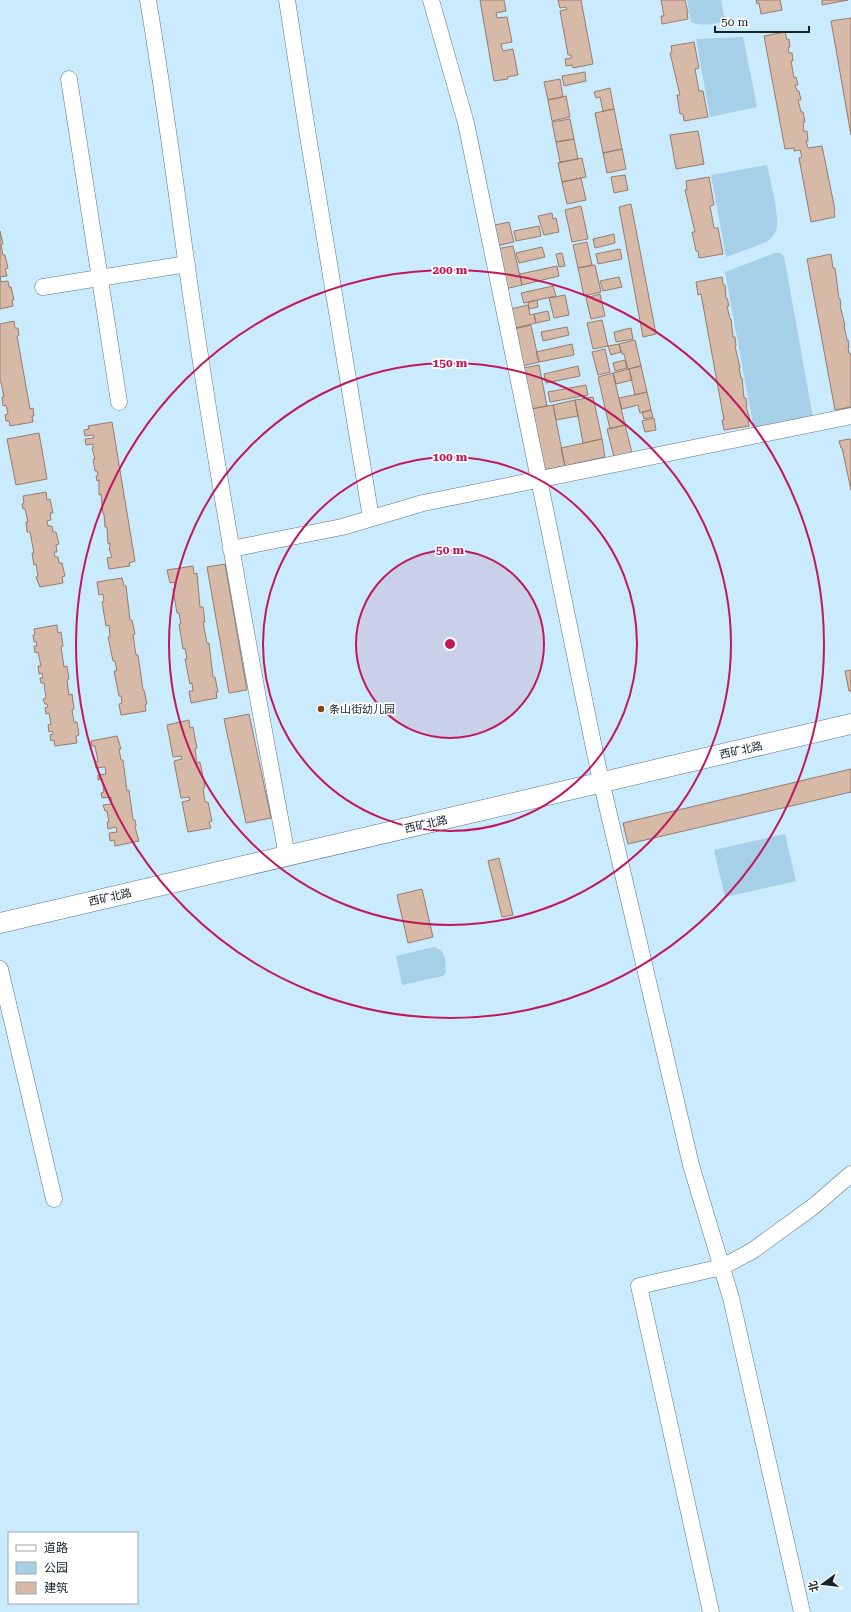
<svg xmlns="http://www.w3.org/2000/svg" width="851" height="1612" font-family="'Roboto Serif','Noto Sans SC',serif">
<rect width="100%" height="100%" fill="#caeafd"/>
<path fill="#a6d0e8" d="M687,0H721L725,21C714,25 702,26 691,22Z
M741,37H743L757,107L710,117L696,39Z
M767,165C770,179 779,214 777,227C775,235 770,240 764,243L726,257L711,175Z
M775,253H780L784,256L813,418L754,430L725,272Z
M785,834L796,881L725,897L714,850Z
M434,947C447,951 445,961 446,973L443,976L402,985L396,956Z"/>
<path fill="#d7b9a8" stroke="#977b6a" d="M480,0H504L506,11L496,13L497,18L507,17L512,42L501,44L503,51L513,49L518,75L507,77L508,79L494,81Z
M558,0H581L593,64L573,68L572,65L566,66L565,59L571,58V55H568L560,11L567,9L566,7L560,8Z
M661,0H685L688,13H687L688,19L662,24L661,16H664Z
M756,0H780L782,10L761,14L759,3L757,4Z
M822,0H848L822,5Z
M851,18V135L831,21Z
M785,32L787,40L789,39L790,47H788L789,53H792L793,61H791L794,78L796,77L798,85H795L797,91H799L801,100H798L801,112H803L805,122H803L804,132L807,131L808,141H806L808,148L822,146L835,210L834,211L835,217L811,222L799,158L802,157L800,150L794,151V148L785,149L764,36Z
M694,42L699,68L695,69L699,91H703L708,117L684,121L683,114H680L677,95H680L670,53L672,52L671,46Z
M585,72L586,81L564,86L562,76Z
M560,79L563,97L548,100L544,82Z
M610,88L614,109L603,111L600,97L596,98L594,92Z
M566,96L570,117L552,121L548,100Z
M614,109L622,149L603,153L595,113Z
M570,119L574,139L556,142L552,122Z
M698,131L704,164L676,169L670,135Z
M574,139L578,159L560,162L556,142Z
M622,149L626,169L607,173L603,153Z
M582,158L586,177L562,182L558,163Z
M625,175L628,190L614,193L611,177Z
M709,177L714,205L710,206L714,228H718L723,254L699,258L698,251H696L692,232H695L685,190H687L686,181Z
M581,178L586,200L567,204L562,182Z
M631,204L656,334L643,337L619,207Z
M581,206L588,239L572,242L565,210Z
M552,213L553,219L556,218L559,232L544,235L538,216Z
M509,222L514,242L496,246L491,226Z
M539,226L541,236L516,241L514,231Z
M0,231L3,244L1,245L3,255H5L8,268L5,269L7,276L0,277Z
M614,234L615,243L595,248L593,239Z
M587,242L592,265L578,268L573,245Z
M513,246L522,285L505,289L496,249Z
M542,247L545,257L519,263L516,253Z
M620,249L622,259L598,264L596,254Z
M562,253L565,266L559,267L556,254Z
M831,254L833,268H835L839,299H840L841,305H840L845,326H844L847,340H848L849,348H848L849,353H850L851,356V407L835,410L807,259Z
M595,265L601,292L584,296L578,268Z
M557,266L559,276L522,285L520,274Z
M0,277L1,282L8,281L9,287H11L14,300H12L13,306L0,309Z
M619,277L622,287L603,291L600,281Z
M722,277L723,285H725L726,298H727L729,306H727L730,319H731L733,337H735L736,346H735L740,368H739L741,378H742L744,398H746L747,406H746L750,420L748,421L749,426L724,430L722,420H724L701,294L698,295L696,282Z
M553,286L556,296L524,303L521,293Z
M600,294L605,316L591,319L586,298Z
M565,295L569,315L554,318L549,298Z
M537,300L538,307L529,309L528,302Z
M528,305L530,315L534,314L536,323L511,329L506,310Z
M548,311L550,320L536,323L534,314Z
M602,320L608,346L593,349L587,323Z
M14,321L15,328H18L19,335L17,336L30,409L33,408L34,416H32L33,422L10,426L9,421H6L5,415L8,414L6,405L3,406L2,397H4L1,382H0V324Z
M531,325L539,362L522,366L514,329Z
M567,327L569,335L543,341L541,332Z
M631,328L633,339L616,342L614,332Z
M635,340L641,366L628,369L624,354H622L619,344Z
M572,344L574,355L539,362L536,352Z
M619,344L621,352L611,355L608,346Z
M605,349L610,372L598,375L592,352Z
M625,360L627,368L615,371L613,363Z
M539,365L547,406L531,409L523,368Z
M578,366L580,376L546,383L544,374Z
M641,366L647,392L635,395L629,369Z
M629,369L632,380L616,384L613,373Z
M613,373L625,425L610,429L598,377Z
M586,385L588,395L550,402L548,392Z
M647,392L651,410L640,413L638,405L622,409L619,398Z
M593,397L602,439L583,443L575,400Z
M575,400L578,416L556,420L553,405Z
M553,405L565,466L544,470L531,409Z
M651,410L653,417L644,419L642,412Z
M654,418L656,430L645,432L642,421Z
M112,422L135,561L129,563L130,566L109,569L107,558L112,557L109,548L110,547V543L108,544L107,527H105L104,514H103L101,494L99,495V480L97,481L96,476L98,475L97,471H95L93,459H95L92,448H93V444L86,445L85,439L94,438L93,435L85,436L84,430L89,429L88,426Z
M625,425L632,453L614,457L607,429Z
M39,433L47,479L16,485L7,439Z
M602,439L605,457L565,466L561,448Z
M849,439L851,440V490L842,448H841L839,441Z
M46,492L47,500L50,499L53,513H50L51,520L47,521L48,526H52L53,532H56L59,544L56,545L57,552H54L55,557H58L59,563H62L65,576L62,577L63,583L40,587L36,577L38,576L36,564L34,565L32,553H34L30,532H27L26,522H28L25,509H23L22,504L24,503L23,496Z
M225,564L247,690L229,693L207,567Z
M193,566L194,574L197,573L200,607H203L205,622H203L207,643H209L213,677H215L218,692H216L217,698L191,703L189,691H193L192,683L190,684L185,659H187L185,648L183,649L179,624H181L179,613H177L173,589H175L174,582L170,583L167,570Z
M122,578L124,586H126L130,620H132L135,634L133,635L136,655H138L143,690H144L147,704L145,705L146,711L121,715L119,704L122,703L121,696H119L114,671H117L115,661H113L108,637H110L109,625L106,626L102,602L104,601L103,594L99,595L97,582Z
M57,625L58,633L61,632L63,646L61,647L64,667L67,666L69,679L67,680L69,695L72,694L74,709L72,710L74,722H77L79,735L76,736L77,743L55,746L54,740L51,741L50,735L53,734L52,731L49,732L48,725L51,724L49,713L46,714L45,708L48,707L47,704H45L43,699L46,698L44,683H41L40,678H43L42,673L39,674L38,666H41L38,652L35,653L34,646H37L36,641L34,642L33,635H35L34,629Z
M851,670V691H849L845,671Z
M249,714L271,818L246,823L224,719Z
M189,720L190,728L193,727L197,748L195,749L197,763L200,762L205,787L203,788L205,802H208L212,821L209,822L211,828L188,832L182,802L190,800L189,797L181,798L174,761L182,759L181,756L173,757L167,725Z
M117,736L121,749H119L121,760H123L127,791L129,790L133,820H135L136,826L135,827L139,841L115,846L114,840L110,841L109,833L117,832L116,827L108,829L107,822H109L107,811H105L103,805L112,804L111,797L102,798L101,793L104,792L102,779L98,780V775L106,774L105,767L96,768L95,762L98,761L95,746H92L91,741Z
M851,769V792L628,844L623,823Z
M499,858L513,915L502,917L488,861Z
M422,889L433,937L408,943L397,895Z"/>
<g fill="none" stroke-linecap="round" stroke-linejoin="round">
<defs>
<path id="minor" d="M148,0C167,112 180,224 197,336C223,510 255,683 287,856
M287,0L307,130L371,518
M431,0L466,123L601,782
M69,79L119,402
M43,287L187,264
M231,549L342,527L423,503L851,416
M604,793L691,1165L731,1298L802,1612
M0,969L54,1199
M711,1612L639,1286L722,1267L752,1251L814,1206L851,1174"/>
<path id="major" d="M0,923L851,724"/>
</defs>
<use href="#minor" stroke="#597687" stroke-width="17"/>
<use href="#major" stroke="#597687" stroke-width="21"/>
<use href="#minor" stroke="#fff" stroke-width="16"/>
<use href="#major" stroke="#fff" stroke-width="20"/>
</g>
<circle cx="450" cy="644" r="94" fill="#c2185b" fill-opacity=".12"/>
<g fill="none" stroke="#c2185b" stroke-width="2">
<circle cx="450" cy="644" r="94"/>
<circle cx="450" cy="644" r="187"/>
<circle cx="450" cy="644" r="281"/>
<circle cx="450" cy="644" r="374"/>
</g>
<circle fill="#854311" stroke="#fff" stroke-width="1.5" cx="321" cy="709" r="4"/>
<g text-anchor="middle" stroke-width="3.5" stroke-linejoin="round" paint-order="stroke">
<g font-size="11" fill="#17232a" stroke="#fff" text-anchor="start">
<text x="329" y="713">条山街幼儿园</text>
</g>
<g font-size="11" fill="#17232a" stroke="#fff">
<text transform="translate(741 750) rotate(-13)" y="4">西矿北路</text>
<text transform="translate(426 824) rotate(-13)" y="4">西矿北路</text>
<text transform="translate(110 897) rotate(-13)" y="4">西矿北路</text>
</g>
</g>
<circle cx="450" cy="644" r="6" fill="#c2185b" stroke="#fff" stroke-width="2"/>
<g font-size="12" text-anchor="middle" font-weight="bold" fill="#c2185b" stroke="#fff" stroke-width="3.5" stroke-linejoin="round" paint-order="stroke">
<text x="450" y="274">200 m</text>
<text x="450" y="367">150 m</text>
<text x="450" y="461">100 m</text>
<text x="450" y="554">50 m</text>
</g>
<rect x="8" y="1532" width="130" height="72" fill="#ffffff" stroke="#a2a7aa"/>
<rect x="16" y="1545" width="20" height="6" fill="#ffffff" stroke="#a2a7aa"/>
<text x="44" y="1552" font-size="12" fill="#17232a">道路</text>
<rect x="16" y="1562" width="20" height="12" fill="#a6d0e8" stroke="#a2a7aa"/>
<text x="44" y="1572" font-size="12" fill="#17232a">公园</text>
<rect x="16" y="1582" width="20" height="12" fill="#d7b9a8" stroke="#a2a7aa"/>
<text x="44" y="1592" font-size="12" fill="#17232a">建筑</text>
<g transform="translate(823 1584) rotate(255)" stroke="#ffffff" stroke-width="3" paint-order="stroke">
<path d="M0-3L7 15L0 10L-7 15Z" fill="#17232a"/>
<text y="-6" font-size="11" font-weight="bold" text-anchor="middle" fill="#17232a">北</text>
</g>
<path d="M715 26v6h94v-6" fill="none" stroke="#17232a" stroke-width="2"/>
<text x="721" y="26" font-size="12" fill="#17232a" stroke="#ffffff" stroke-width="3" paint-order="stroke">50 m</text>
</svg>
